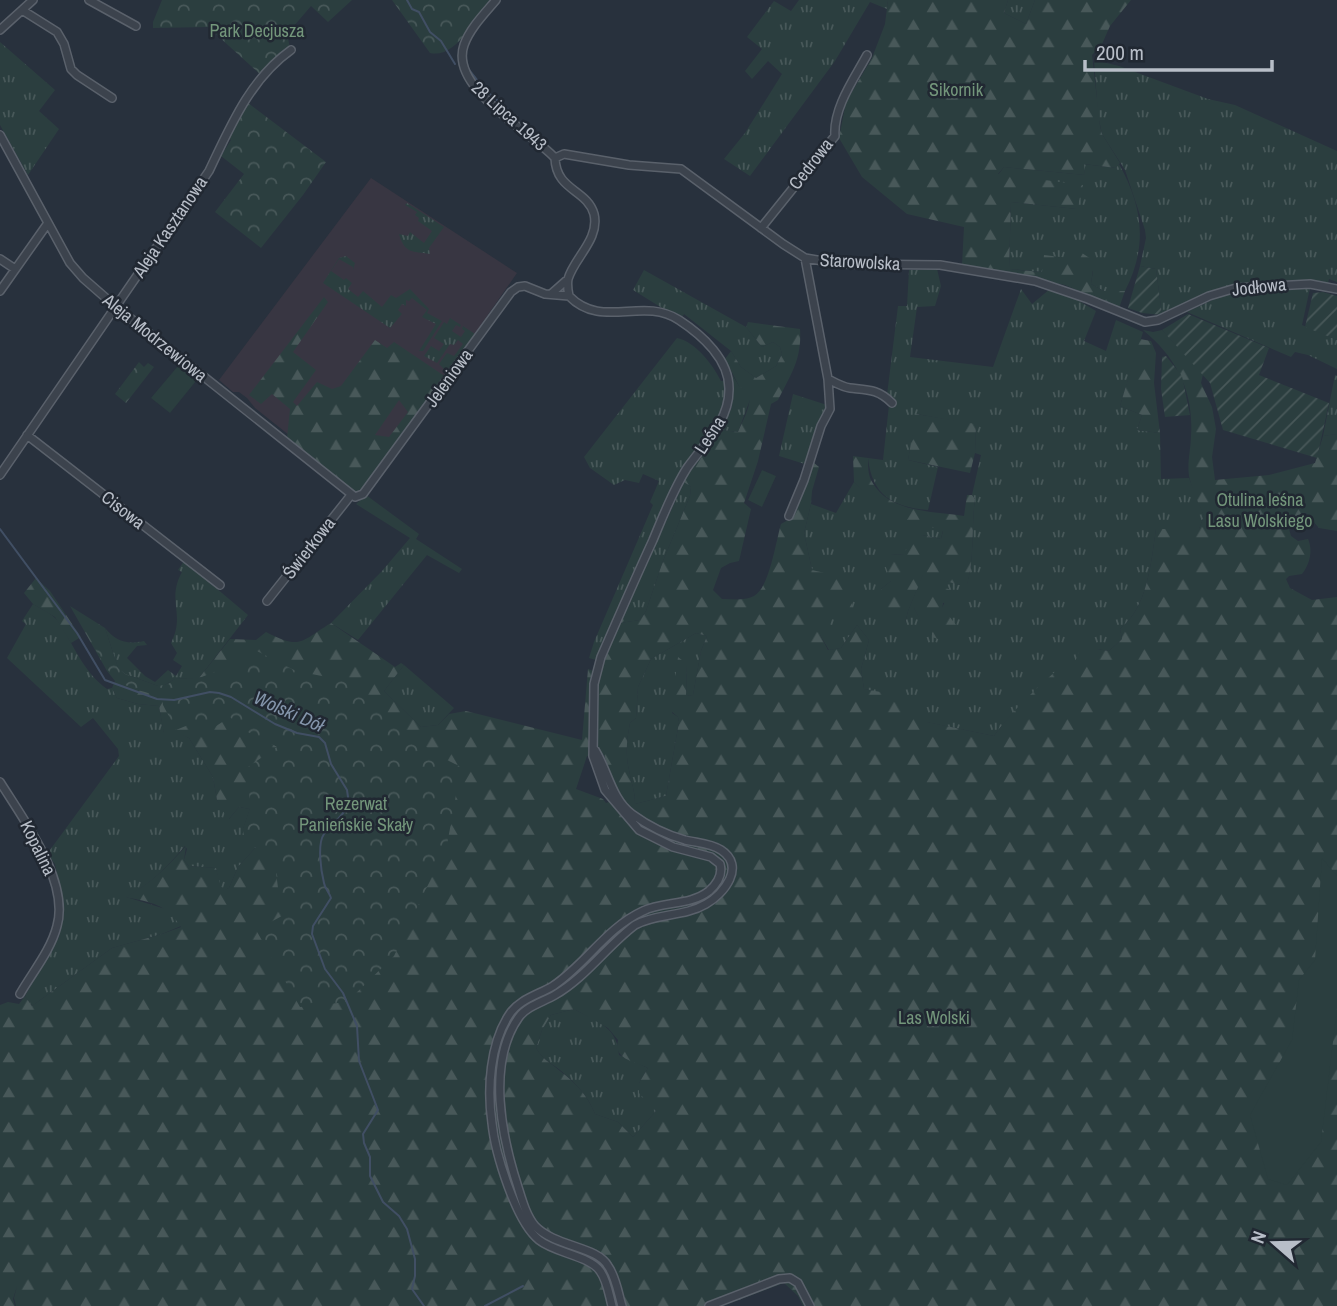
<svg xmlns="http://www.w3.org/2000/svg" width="1337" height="1306" font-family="'Archivo Narrow',sans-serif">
<defs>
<pattern id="grass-tufts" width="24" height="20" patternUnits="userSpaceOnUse" patternTransform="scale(1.75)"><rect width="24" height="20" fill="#2b3e3f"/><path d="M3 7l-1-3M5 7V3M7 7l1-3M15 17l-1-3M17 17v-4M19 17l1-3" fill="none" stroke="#485859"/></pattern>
<pattern id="forest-firs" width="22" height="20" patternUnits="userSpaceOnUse" patternTransform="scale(1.75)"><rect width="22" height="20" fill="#2b3e3f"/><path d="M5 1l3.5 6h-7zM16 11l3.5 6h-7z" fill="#485859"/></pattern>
<pattern id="park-crowns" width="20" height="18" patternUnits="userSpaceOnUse" patternTransform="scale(1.75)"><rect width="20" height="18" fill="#2b3e3f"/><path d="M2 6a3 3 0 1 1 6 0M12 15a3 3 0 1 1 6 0" fill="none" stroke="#485859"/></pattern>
<pattern id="garden-furrows" width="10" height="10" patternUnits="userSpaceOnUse" patternTransform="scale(1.75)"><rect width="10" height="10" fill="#2b3e3f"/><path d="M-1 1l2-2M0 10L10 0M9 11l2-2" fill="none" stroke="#485859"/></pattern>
</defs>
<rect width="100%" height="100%" fill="#28313d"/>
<path fill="#383642" d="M371,178L517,273L476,332L358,490L255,408L247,398L239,392H233L219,380Z"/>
<path fill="url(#grass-tufts)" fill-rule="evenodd" d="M799,0H888L887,9L870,2L835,61L750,176L724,159L745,133L782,74L768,61L752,79L745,71L762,49L747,37L774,1L791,11Z
M1008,0H1035L1026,24L1004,13Z
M0,42L55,90L39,111L59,129L28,175L0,125Z
M1094,60L1119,66L1208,99L1235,105L1337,151V282L1329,279L1328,283L1282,281L1221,287L1162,315L1156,269L1140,266L1146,238L1145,230L1125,170L1102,134L1098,115Z
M1083,164L1116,168L1119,164C1143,207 1148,246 1125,291H1104L1091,284L1093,271L1068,258L1043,272L1009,269L1011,202L1077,209L998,175L1004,167L1085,175Z
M407,203L444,227L429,248L430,254C412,251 405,254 399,234L408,236L410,232L424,243L432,231L418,221L419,218L415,215L417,212L405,205Z
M346,256L355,263L353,270V267L339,259L331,271L344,280L346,278L352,283L348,289L358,297L363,291L382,307L391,295L396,298L410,289L429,309L427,313L442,321L423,351H419L436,324L422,317L427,310L412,298L409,301L406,300V306L402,304L398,310L402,314L390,328L323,283L339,258Z
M937,269L941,286L935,306L917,307L910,357L993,367L1021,289L1032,304L1050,289L1074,298L1096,311L1084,341L1106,351L1116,320L1143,332L1120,406L1142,415L1137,430L1160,433L1161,479L1189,478L1204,516L1199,529H1156C1151,562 1148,607 1120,629L1122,639L1109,651L1097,649C1061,673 1019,700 994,736L926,722L888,694L864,689L861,669L869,640L857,625L841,648L829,650L820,635L812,570L804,533L811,504L836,513L854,482C885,512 903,518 943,530L941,539L922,535L905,554L890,555L891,581L881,589L905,623L908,611L923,574L960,585L967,584C975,556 971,528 975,499L972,495L981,455L975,453L976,425L917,414L908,460L938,467L928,510C892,507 872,495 868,458L883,460L889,405L892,404L887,395L898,306H907L909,270ZM952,590C943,602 941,614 932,626L921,621L914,608Z
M644,270L746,327L762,347L773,342L780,347L782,354L776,366L756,378L741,367L731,351L684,314L683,316L662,308L633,290Z
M1283,288H1310L1302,325L1337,340V369L1308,355L1295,352L1291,357L1187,312L1223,295Z
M450,318L461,325L460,327L456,325L452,331L461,337L465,331L462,329L463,326L475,334L447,372L439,364L447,353L454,356L463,344L458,340L454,345L450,344L437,363L424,356L431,346L439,351L444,344L434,338L444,322L447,324Z
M677,338C696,342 713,365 721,381H726L725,400L718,419L687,463L663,507L596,660L589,658L594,642L653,505L650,502L659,481L643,474L639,483L625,480L614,485L590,468L584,457Z
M1335,375L1337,376V434L1323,436Z
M733,376L739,386L749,392L751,397L738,432L721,430L732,407Z
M793,394L827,405L808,465L779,456Z
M684,482L691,487L690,496L663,561L646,611L640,620L620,623Z
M366,495L419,534L416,539L462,569L459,573L427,555L358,640L331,623L382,571L410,538L356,504Z
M184,561L248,615L199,678L175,679L161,687L125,674L118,668L105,628C116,641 126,645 144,641L147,645L137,646L127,658L145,676L155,682L168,670L176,676L182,666L173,660L177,653L171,643C186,614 166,601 182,572L178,570Z
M33,604C41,609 51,613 57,620C74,644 82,671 107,689L112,688L117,698L138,704L159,706L164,733L177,732L189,738L213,777L217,800L229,819L239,807L250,809L243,829L256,847L238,867L229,888L221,892L216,868L189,866L184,860L187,849L185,846C167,867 151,884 126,897L169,910L181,926L162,934L112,948L32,1006L25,996L59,937L64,911L55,864L47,854L119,756L118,749L93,718L81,727L7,658L26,624L22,621Z
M696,633L707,636L701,651L693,695L686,696L687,664L672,713L678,717L679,722L666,796L635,804C635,789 631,783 629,770C625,754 627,738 630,723L636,718L638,687L651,659Z
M404,665L454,708L438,725L421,727L384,691Z
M574,1009C597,1022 617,1026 619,1055L648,1068L639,1083L656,1111L633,1137L618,1122L595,1114C588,1096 576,1083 560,1070C550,1062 543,1060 536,1048L542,1030L551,1015Z"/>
<path fill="url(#forest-firs)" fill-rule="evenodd" d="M888,0H1008L1004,13L1026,24L1035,0H1131L1110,26L1102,44L1092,55L1100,126L1102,134L1120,163L1116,168L1084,164L1085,175L1004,167L998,174L1083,185L1077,209L1011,202L1009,269L1042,272L1044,255L1068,258L1076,249L1094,261L1091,284L1104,291H1125L1119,308L1065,285L962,265L964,227L907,214L862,177L839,138L846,102L872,58L885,24Z
M324,297L328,302L293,352L316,370L293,402L297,406L317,382L332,389L341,386L375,340L387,348L394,342L446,377L358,494L287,438L290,409L272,394L261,404L249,395ZM399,400L408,412L389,437L375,435Z
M748,322L800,329C802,359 791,374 778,400L771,404L758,461L744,503L751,509L739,561L730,563L721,568L713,590L722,599C733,599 744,601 754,596C769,589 776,541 781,524L788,520L814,463L819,467L812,491L811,504L804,533L812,570L846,578L854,613L829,611V631L820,635L828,650L841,648L857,625L869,640L861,669L864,689L925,700L927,722L994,736C1014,708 1040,685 1066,662L1074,664L1080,650L1097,649L1109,651L1122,639L1120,629C1148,607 1151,562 1156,529H1199L1204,516C1199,504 1193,492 1190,480C1186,467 1191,449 1191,436C1194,392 1177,358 1143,330L1153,332L1162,330L1203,374L1201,383L1212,407L1216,429L1212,457L1215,480L1269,475L1315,463L1323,436L1337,434V531L1319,528L1306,513L1301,514L1289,529L1291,536L1298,541L1308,539C1313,550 1310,564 1302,574L1289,576L1286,579L1290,588L1312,600L1337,597V1306H803L798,1296L784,1283L723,1306H16L14,1298L17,1286L13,1299L15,1306H0V1005L8,1002L19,1004L25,996L32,1006L112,948L162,934L181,927C167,904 150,902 125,897C151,884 167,867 186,846L184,860L189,866L216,868L222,891L229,888L238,867L256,847L244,835L243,829L250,809L239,807L228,820L217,800L213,777L189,738L177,733L164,734L159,706L138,704L117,698L112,688L115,681L107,671L70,606L105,628L118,668L125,674L161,687L175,679L199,678L230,639L256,640L266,632C301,650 300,642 331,623L395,667L401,663L404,665L384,691L421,727L438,725L449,714L466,711L582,740L588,669L599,673L620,623L640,620L646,611L663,561L690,496L691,487L684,482L689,472L721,430L738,432C743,420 752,405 749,393L739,386L725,359L731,351L741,367L756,378L776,366L782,354L780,347L773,342L762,347L746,327ZM696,633L707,636L701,651L693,695L686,696L687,664L678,657L671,711L678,717L679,722L666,796L635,804C635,790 631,782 629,770C625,754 627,738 630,723L636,718L638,687L651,659ZM604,755L619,798L606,803L603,799L576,789L587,756ZM574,1009L608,1028L618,1040C613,1059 633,1061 648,1068L639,1083V1093L656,1111L633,1137L618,1122L595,1114C588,1096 576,1083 560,1071C550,1062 543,1060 536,1048L542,1030L551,1015Z
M1140,339L1151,341L1156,353L1154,383L1160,433L1137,430L1142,415L1120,406Z
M916,414L976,424L975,453L970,473L908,460Z
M853,456L868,458C868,465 868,474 871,480C888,513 932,511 964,516L967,495H972L975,499C971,528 975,556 967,585H960L923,575L908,611L905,623C891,621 880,603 881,589L891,581L884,562L890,555L905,554L909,539L922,535L941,539L943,531L906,519L876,504L854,482Z
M36,578L50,591L81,637L71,643L55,617L33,604L24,593Z
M926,583L952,590L950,602L943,603L942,612L949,616L956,625L953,638L941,640L932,637V627L921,622L914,608Z"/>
<path fill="url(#park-crowns)" d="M162,0H352L328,22L311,6L287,34L290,48L261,75L208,27L153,28V22Z
M392,0H490C476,18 456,59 430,53Z
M248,103L326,162L303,195L261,248L215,212L244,174L221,156L231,140L227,136Z
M139,362L144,367L148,363L154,367L126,403L115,394Z
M108,641L118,668L125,674L154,686L167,685L175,679L199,678L217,671L221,677L230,676L255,650L296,671L353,682L411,736L439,756L461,767L447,845L394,956L347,1002L300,1007L256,930L293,910L278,888L275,864L270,854L251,844L244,835L243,829L250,809L248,767L277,747L244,730L230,717L213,728L193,723L176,730L163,705L162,697C121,685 115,686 94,647Z"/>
<path fill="url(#garden-furrows)" d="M1140,266L1156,269L1162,315L1142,313L1128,308Z
M1323,292L1337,296V340L1305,327L1313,293Z
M1188,314L1269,348L1259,375L1329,403L1317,458L1223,430L1210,383L1162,330Z
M1166,356L1182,376L1190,415L1165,417L1161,389L1162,357Z"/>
<path fill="#2b3e3f" d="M178,366L196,381L170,413L151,398Z
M762,470L776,476L762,507L748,500Z
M1322,858L1337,876V1008L1321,1142L1287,1185L1268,1179L1250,1115L1292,1040L1299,980L1315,960Z"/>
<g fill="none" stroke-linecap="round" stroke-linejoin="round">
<path stroke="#414f64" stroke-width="2" d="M407,0L412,9L419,12L430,32L441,41L455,64
M467,67L485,90L510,111
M514,115L517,116
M0,529L77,633L105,680L157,699L174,700L210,692L219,693L231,697L275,724L297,733L319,737L325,743L331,764L347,790L349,804C343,817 332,823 324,834C317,844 321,871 324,883C325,889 329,892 331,898L313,926L312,934L325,969L343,993L357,1026L359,1061L378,1110L363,1134L364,1143L370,1157V1176L383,1202L399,1216L407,1229L415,1259V1276L412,1289L424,1306
M485,1306L523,1286"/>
<defs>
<path id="minor" d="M89,0L136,26
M496,0C485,13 470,28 464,45C449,88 529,130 555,158
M22,10L57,32L64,44L71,69L77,75L112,98
M0,30L33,0
M0,135L70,263L83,278L115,306L355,497L363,494L511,292L518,287L525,286L545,294L569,296
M555,158C556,191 587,189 594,214C600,239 574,258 568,279C567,284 568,291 569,296C602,330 642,296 679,320C702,335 730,360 729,390C729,421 704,444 687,468C673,490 663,516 653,540C635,579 618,618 601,657L594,684L593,756L605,790L639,830L673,847L711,857L720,864C723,875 717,884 709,891C690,906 663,901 643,911C606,928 586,964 553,986C538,995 519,999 509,1015C490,1044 487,1089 492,1123C495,1153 516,1222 539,1240C555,1253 590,1256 600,1271C607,1280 609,1295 612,1306
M555,158L564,154L629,165L681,169L783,244L805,258L841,264L940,265L1035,281L1088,299L1145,322L1158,320L1209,296L1236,288L1310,284L1337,289
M761,228L835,136C833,108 854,79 867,55
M0,259L15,269
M0,291L48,223
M551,294L568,279
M828,379C834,382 842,387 850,388C868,390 878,389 892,403
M27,435L220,585
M0,475L209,171C230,127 250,79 291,50
M789,516L804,480L821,426L830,409L828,379L805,258
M267,601L351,495
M595,750C608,771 612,800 632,814C647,825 667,835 685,840C697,843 710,843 721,850C746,866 724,894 706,904C684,917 657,913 635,925C607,946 585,978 555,995C543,1002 527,1006 519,1017C486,1063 502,1138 518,1187C522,1200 526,1215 535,1226C555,1247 597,1246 608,1266C616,1277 618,1293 622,1306
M0,782C23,819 70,881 57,926C51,950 32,973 20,994
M709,1306L779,1279L790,1278L798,1283L810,1306"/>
</defs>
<use href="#minor" stroke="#5a616b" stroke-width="10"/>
<use href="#minor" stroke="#3c434d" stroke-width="7"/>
</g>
<g text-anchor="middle" stroke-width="5" stroke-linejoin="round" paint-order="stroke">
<g font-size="18" fill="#73967b" stroke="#212832">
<text x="257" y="37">Park Decjusza</text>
<text x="956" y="96">Sikornik</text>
<text x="1260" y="506">Otulina leśna<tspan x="1260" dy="21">Lasu Wolskiego</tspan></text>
<text x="356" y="810">Rezerwat<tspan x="356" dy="21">Panieńskie Skały</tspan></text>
<text x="934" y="1024">Las Wolski</text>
</g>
<g font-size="18" fill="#b8bec8" stroke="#212832">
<text transform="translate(509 116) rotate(42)" y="6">28 Lipca 1943</text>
<text transform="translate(811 164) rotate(-52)" y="6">Cedrowa</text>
<text transform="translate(170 227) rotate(-56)" y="6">Aleja Kasztanowa</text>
<text transform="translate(860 262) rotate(3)" y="6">Starowolska</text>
<text transform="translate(1259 287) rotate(-6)" y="6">Jodłowa</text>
<text transform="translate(155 338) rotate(39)" y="6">Aleja Modrzewiowa</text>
<text transform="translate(449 378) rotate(-54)" y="6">Jeleniowa</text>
<text transform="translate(710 435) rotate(-57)" y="6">Leśna</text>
<text transform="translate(123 510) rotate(38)" y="6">Cisowa</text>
<text transform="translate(309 548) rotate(-52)" y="6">Świerkowa</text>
<text transform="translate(38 848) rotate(64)" y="6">Kopalina</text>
</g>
<g font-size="19" font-style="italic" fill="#8495ab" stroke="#212832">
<text transform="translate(289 711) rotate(24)" y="7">Wolski Dół</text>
</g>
</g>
<g transform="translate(1274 1243) rotate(290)" stroke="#212832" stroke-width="5" paint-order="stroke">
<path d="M0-5L12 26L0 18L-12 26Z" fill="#b8bec8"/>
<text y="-10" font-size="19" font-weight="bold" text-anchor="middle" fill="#b8bec8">N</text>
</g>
<path d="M1085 60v10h187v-10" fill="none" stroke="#b8bec8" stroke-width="3.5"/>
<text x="1096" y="60" font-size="21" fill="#b8bec8" stroke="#212832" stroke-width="5" paint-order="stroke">200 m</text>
</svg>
